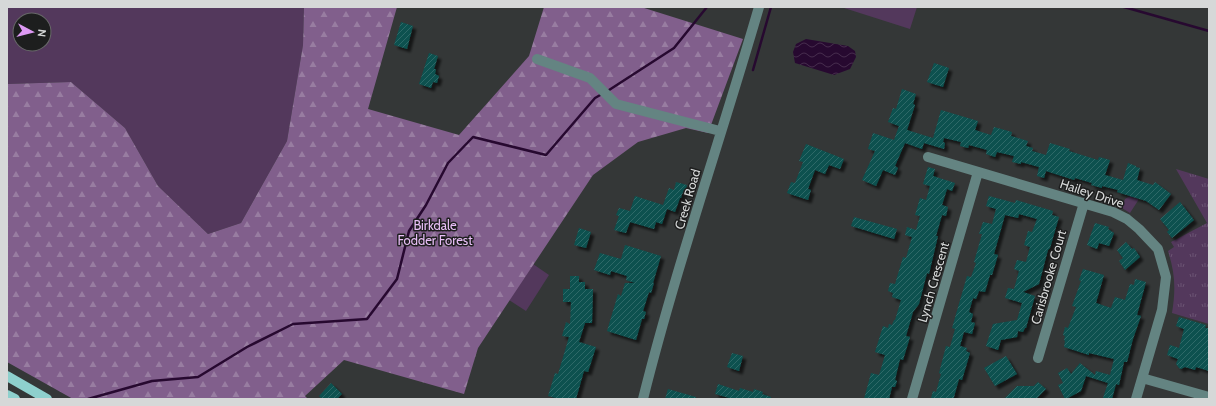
<svg xmlns="http://www.w3.org/2000/svg" width="1216" height="406" font-family="Cabin,sans-serif">
<defs>
<pattern id="forest-firs" width="22" height="20" patternUnits="userSpaceOnUse"><rect width="22" height="20" fill="#815f8c"/><path d="M5 1l3.5 6h-7zM16 11l3.5 6h-7z" fill="#987da1"/></pattern>
<pattern id="park-tufts" width="24" height="20" patternUnits="userSpaceOnUse"><rect width="24" height="20" fill="#53385c"/><path d="M3 7l-1-3M5 7V3M7 7l1-3M15 17l-1-3M17 17v-4M19 17l1-3" fill="none" stroke="#6b5473"/></pattern>
<pattern id="water-waves" width="16" height="10" patternUnits="userSpaceOnUse"><rect width="16" height="10" fill="#270930"/><path d="M0 5q4-4 8 0t8 0" fill="none" stroke="#462c4d"/></pattern>
<pattern id="building-hatch" width="6" height="6" patternUnits="userSpaceOnUse"><rect width="6" height="6" fill="#0c514f"/><path d="M-1 1l2-2M0 6l6-6M5 7l2-2" fill="none" stroke="#2f6968"/></pattern>
<filter id="shadow"><feDropShadow dx="3.5" dy="3.5" stdDeviation="1" flood-color="#0009"/></filter>
</defs>
<rect width="100%" height="100%" fill="#343737"/>
<path fill="#53385c" fill-rule="evenodd" d="M7,7H304L303,45L287,141L241,223L208,234L158,186L125,128L71,82L7,84ZM20,20H44V44H20Z
M841,7H917L910,29Z
M1130,196L1139,199L1130,213L1122,208L1125,199Z
M533,264L549,275L526,311L509,300Z"/>
<path fill="url(#forest-firs)" d="M304,7H397L368,109L459,135L529,56L544,7H641L743,39L708,133L686,128L638,142L593,175L478,348L464,394L344,360L305,396L308,399H73L7,362V84L71,82L125,128L158,186L208,234L241,223L287,141L303,45Z"/>
<path fill="url(#park-tufts)" d="M1176,169L1209,179V324L1172,313C1176,289 1175,273 1168,251L1174,247L1171,242L1207,223Z"/>
<path fill="url(#water-waves)" d="M806,39L848,46L855,51L856,57L850,69L834,75L795,63L793,52L796,44Z"/>
<g fill="none" stroke-linecap="round" stroke-linejoin="round">
<path stroke="#270930" stroke-width="2.5" d="M1124,7L1209,31
M753,70L771,7
M606,92L674,48L707,7
M88,399L152,381L198,377L247,347L293,324L367,319L397,279L409,231L426,205L448,163L473,137L546,155L595,98L602,94"/>
</g>
<path fill="url(#building-hatch)" filter="url(#shadow)" d="M401,22L413,26L407,49L394,45Z
M429,53L438,56L434,69H436L435,74L439,76L437,83L433,82L431,88L419,84Z
M934,63L949,68L943,87L927,82Z
M902,89L916,94L913,104L915,105L907,130L933,138L941,110L978,121L975,130L991,135L994,127L1012,132L1011,136L1028,141L1026,146L1033,148L1032,151L1046,155L1050,143L1070,149L1069,151L1098,160L1099,157L1110,160L1105,175L1123,180L1128,163L1136,166V167L1140,168L1137,180L1153,185L1155,182L1171,194L1159,210L1146,201L1117,192L1118,190L1102,186V188L1091,185L1092,183L1075,178L1074,180L1046,171L1044,178L1037,176L1039,167L1021,162V164L1012,162L1014,156L997,152L995,157L986,154L987,150L969,145L968,148L960,146L961,142L944,138L943,142L945,143L944,149L924,143L922,149L905,143L895,166L898,168L895,175L883,170L876,186L862,180L875,151L868,149L873,133L894,140L899,126L888,122L893,108L896,109Z
M806,144L844,159L840,169L829,165L825,174L815,170L808,189L811,190L808,200L787,193L791,182L795,183L803,162L799,161Z
M928,167L935,169L933,176L955,183L952,191L947,189L942,205L948,207L946,216L942,215L936,236H938L929,274L927,273L919,304L913,312L906,336L910,337L903,360L900,359L895,380L897,381L895,387H892L889,399H864L871,373L879,375L885,355L875,352L883,326L888,328L889,324L892,325L894,320H895L901,300L892,297L893,293L888,291L890,283L895,284L903,257L906,258L912,237L905,235L907,227L916,230L920,216L915,215L920,198L926,200L930,186L923,184Z
M676,182L687,185L684,194H682L681,198H680L675,212L667,209L662,224L656,222L654,229L630,222L626,233L614,230L619,216L616,215L619,208L630,211L635,196L663,205L669,188L674,190Z
M989,196L1015,203L1016,200L1053,211L1052,215L1059,217L1050,248L1048,250L1039,284L1023,292L1035,296L1026,328H1025L1023,332L1018,331L1017,337L1001,340L998,350L986,346L993,324L1017,320L1022,303L1005,298L1008,288L1014,289L1019,271L1014,269L1017,260L1026,262L1030,247L1024,245L1028,231L1032,232L1037,219L1019,214L1018,218L1005,215L994,254L998,255L992,275H990L985,292L979,291L976,299L973,298L969,312L973,314L971,322L975,323L972,334L964,332L960,346L967,348L966,351L970,353L962,380L959,379L954,397V399H934L931,398L933,391L936,392L941,374L939,373L946,346L950,347L955,329L952,328L967,276L971,277L976,263L974,262L982,234H979L983,222L992,224L996,209L986,206Z
M1180,202L1194,220L1172,238L1167,232L1169,230L1160,219Z
M854,217L897,229L894,239L851,226Z
M1095,223L1109,227L1108,229L1114,233L1109,246L1099,243L1097,249L1087,245Z
M579,228L591,232L586,248L574,245Z
M1126,242L1132,249L1134,248L1140,257L1125,270L1119,261L1123,258L1117,250Z
M625,245L661,256L653,283H654L651,293L649,292L643,311L646,312L644,319H642L636,340L607,331L618,294L621,296L625,283H635L626,280L627,276L611,271L610,275L594,270L600,253L621,259Z
M1083,269L1104,275L1096,303L1111,308L1115,297L1125,300L1130,284L1134,285L1135,279L1146,282L1137,315L1141,316L1133,339L1127,362H1124L1119,385L1116,384L1112,399L1103,398L1108,383L1086,376L1081,391L1066,399H1065L1058,385L1063,383L1058,373L1067,368L1071,374L1080,363L1095,375L1096,371L1110,375L1114,359L1089,353V355L1064,347L1065,341L1064,340L1065,336L1063,335L1065,327L1068,328L1076,307L1072,306L1081,281L1079,280Z
M570,276H579V282H585V289H593L592,323H585L579,342L596,347L588,372L584,371L576,399H560L548,396L555,373L558,374L569,337L562,336L566,322L570,324L571,302H563V289H570Z
M1179,317L1206,325L1205,328H1209V371L1196,367L1195,370L1185,367L1181,369L1179,368L1176,364L1178,359L1167,355L1170,345L1179,348L1184,329L1176,326Z
M732,353L743,356L739,371L727,367Z
M1006,356L1017,374L995,386L984,368Z
M1038,382L1046,389L1036,399H1004L1017,386H1034Z
M331,383L342,394L337,399H322L319,396Z
M718,384L739,391L740,388L753,392L754,389L763,392L762,394L771,397V399H733L715,394Z
M668,389L696,397V399H665Z"/>
<g fill="none" stroke-linecap="round" stroke-linejoin="round">
<path stroke="#648482" stroke-width="10" d="M537,59L590,78L616,104L720,131
M928,157L1113,212L1127,219L1139,229L1158,249L1166,277L1162,310L1136,399
M1038,358L1084,203
M1142,378L1209,397
M643,399C676,267 721,138 759,7
M912,399L978,172"/>
<path stroke="#8ed0cd" stroke-width="10" d="M7,376L47,399
M7,395L15,399"/>
</g>
<g text-anchor="middle" stroke-width="3" stroke-linejoin="round" paint-order="stroke">
<g font-size="13" fill="#d6d8d8" stroke="#1d1e1e">
<text transform="translate(1092 193) rotate(18)" y="5">Hailey Drive</text>
<text transform="translate(687 199) rotate(-74)" y="5">Creek Road</text>
<text transform="translate(1048 277) rotate(-74)" y="5">Carisbrooke Court</text>
<text transform="translate(933 282) rotate(-74)" y="5">Lynch Crescent</text>
</g>
<g font-size="13" fill="#e9bff7" stroke="#1d1e1e">
<text x="435" y="230">Birkdale<tspan x="435" dy="15">Fodder Forest</tspan></text>
</g>
</g>
<rect width="1216" height="406" fill="none" stroke="#d6d8d8" stroke-width="16"/>
<g transform="translate(32 32) rotate(97)"><circle r="19" fill="#1d1e1e" stroke="#676868"/>
<path d="M0-3L7 15L0 10L-7 15Z" fill="#dd99f3"/>
<text y="-6" font-size="11" font-weight="bold" text-anchor="middle" fill="#d6d8d8">N</text>
</g>
</svg>
